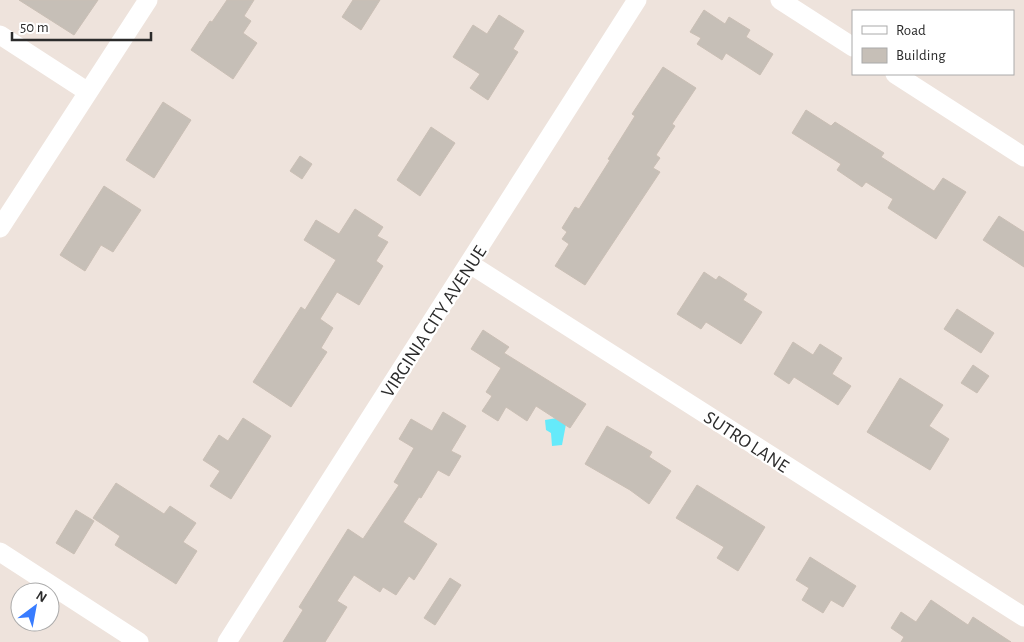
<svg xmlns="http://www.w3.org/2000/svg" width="1024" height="642" font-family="'Alegreya Sans',sans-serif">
<rect width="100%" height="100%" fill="#eee3dc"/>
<path fill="#65eafa" d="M557,418L566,424L562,445L552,446L551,433L546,430L545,420Z"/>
<path fill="#c6bfb7" stroke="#cabfb5" d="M19,0H98L74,35Z
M227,0H254L244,16L251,21L243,33L257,43L233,79L191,50L210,21L212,22Z
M353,0H380L361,30L342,17Z
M704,10L725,24L729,17L750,30L746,37L773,54L760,75L726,53L722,60L697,44L701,38L690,32Z
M499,15L524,31L513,49L518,52L488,100L470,88L480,74L453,57L473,25L487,34Z
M663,67L696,88L672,124L675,126L656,155L660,158L653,168L660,172L585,285L555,266L569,244L562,239L567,232L562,228L575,207L579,209L610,160L608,159L635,116L632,114Z
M163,102L191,120L154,178L126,160Z
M806,110L831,126L835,122L884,153L881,157L934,191L943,178L966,192L936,239L888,208L893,199L866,182L862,187L837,170L841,164L792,133Z
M431,127L455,143L420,196L397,180Z
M300,156L312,164L302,179L290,171Z
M104,186L141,210L113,252L101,245L85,271L60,255Z
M355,209L383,227L377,236L388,242L376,261L383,266L359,305L337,292L320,319L333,328L321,348L327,352L291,407L253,382L301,307L305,310L336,260L304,240L316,220L339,234Z
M999,216L1024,232V267L983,240Z
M704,272L716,280L719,276L747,294L743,300L762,312L741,344L706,322L701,329L677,314Z
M957,309L994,333L981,353L944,329Z
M483,330L509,347L504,353L586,404L570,428L536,406L527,421L506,407L498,421L482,411L492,396L486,392L501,368L471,349Z
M793,342L813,355L820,344L842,358L832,374L851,386L838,405L794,377L789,384L774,374Z
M973,365L989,376L977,393L961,383Z
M900,378L943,405L929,426L949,439L930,470L867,432Z
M443,412L466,426L451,451L461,456L449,476L438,470L421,498L419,497L403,522L437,544L414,580L409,576L396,595L383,587L380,592L354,575L337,601L347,607L325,642H283L303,610L299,607L348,529L363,539L399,485L394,482L414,448L399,439L411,419L432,431Z
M243,418L271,436L231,499L210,486L220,471L203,460L219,435L228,441Z
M607,426L652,452L649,457L671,471L649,504L630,490L585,464Z
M116,483L164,514L170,506L196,523L183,542L197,551L176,584L115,545L120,536L93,518Z
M697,485L765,527L738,571L717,558L724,547L676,518Z
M76,510L94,521L74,554L56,543Z
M810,557L856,586L843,607L831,600L823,613L802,600L809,588L796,580Z
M450,578L461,585L435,625L424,618Z
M931,600L968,625L973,617L1011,642H901L904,637L891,628L901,612L916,622Z"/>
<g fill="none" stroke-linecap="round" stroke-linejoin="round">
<path stroke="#fff" stroke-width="19" d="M780,0L853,47
M0,35L88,92
M895,74L1024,157
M0,228L148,0
M470,264L1024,617
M0,552L139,642
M227,642L637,0"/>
</g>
<g text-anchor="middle" stroke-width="4.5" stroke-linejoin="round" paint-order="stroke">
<g font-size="19" fill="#2b2b2b" stroke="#fff">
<text transform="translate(433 321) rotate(-57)" y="7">VIRGINIA CITY AVENUE</text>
<text transform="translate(747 441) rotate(33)" y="7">SUTRO LANE</text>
</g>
</g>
<rect x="852" y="10" width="162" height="65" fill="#ffffff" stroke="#aaaaaa"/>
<rect x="862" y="26" width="25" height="8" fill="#ffffff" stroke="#aaaaaa"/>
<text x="896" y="35" font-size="15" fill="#2b2b2b">Road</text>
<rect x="862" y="48" width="25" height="15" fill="#c6bfb7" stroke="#aaaaaa"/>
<text x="896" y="60" font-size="15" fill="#2b2b2b">Building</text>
<g transform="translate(35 607) rotate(32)"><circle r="24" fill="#ffffff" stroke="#aaaaaa"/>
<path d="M0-4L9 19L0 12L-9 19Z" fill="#387cff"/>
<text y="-8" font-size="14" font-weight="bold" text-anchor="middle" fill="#2b2b2b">N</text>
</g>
<path d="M12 32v8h139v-8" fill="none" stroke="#2b2b2b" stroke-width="2.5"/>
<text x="20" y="32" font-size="15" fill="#2b2b2b" stroke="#ffffff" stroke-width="4" paint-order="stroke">50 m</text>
</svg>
